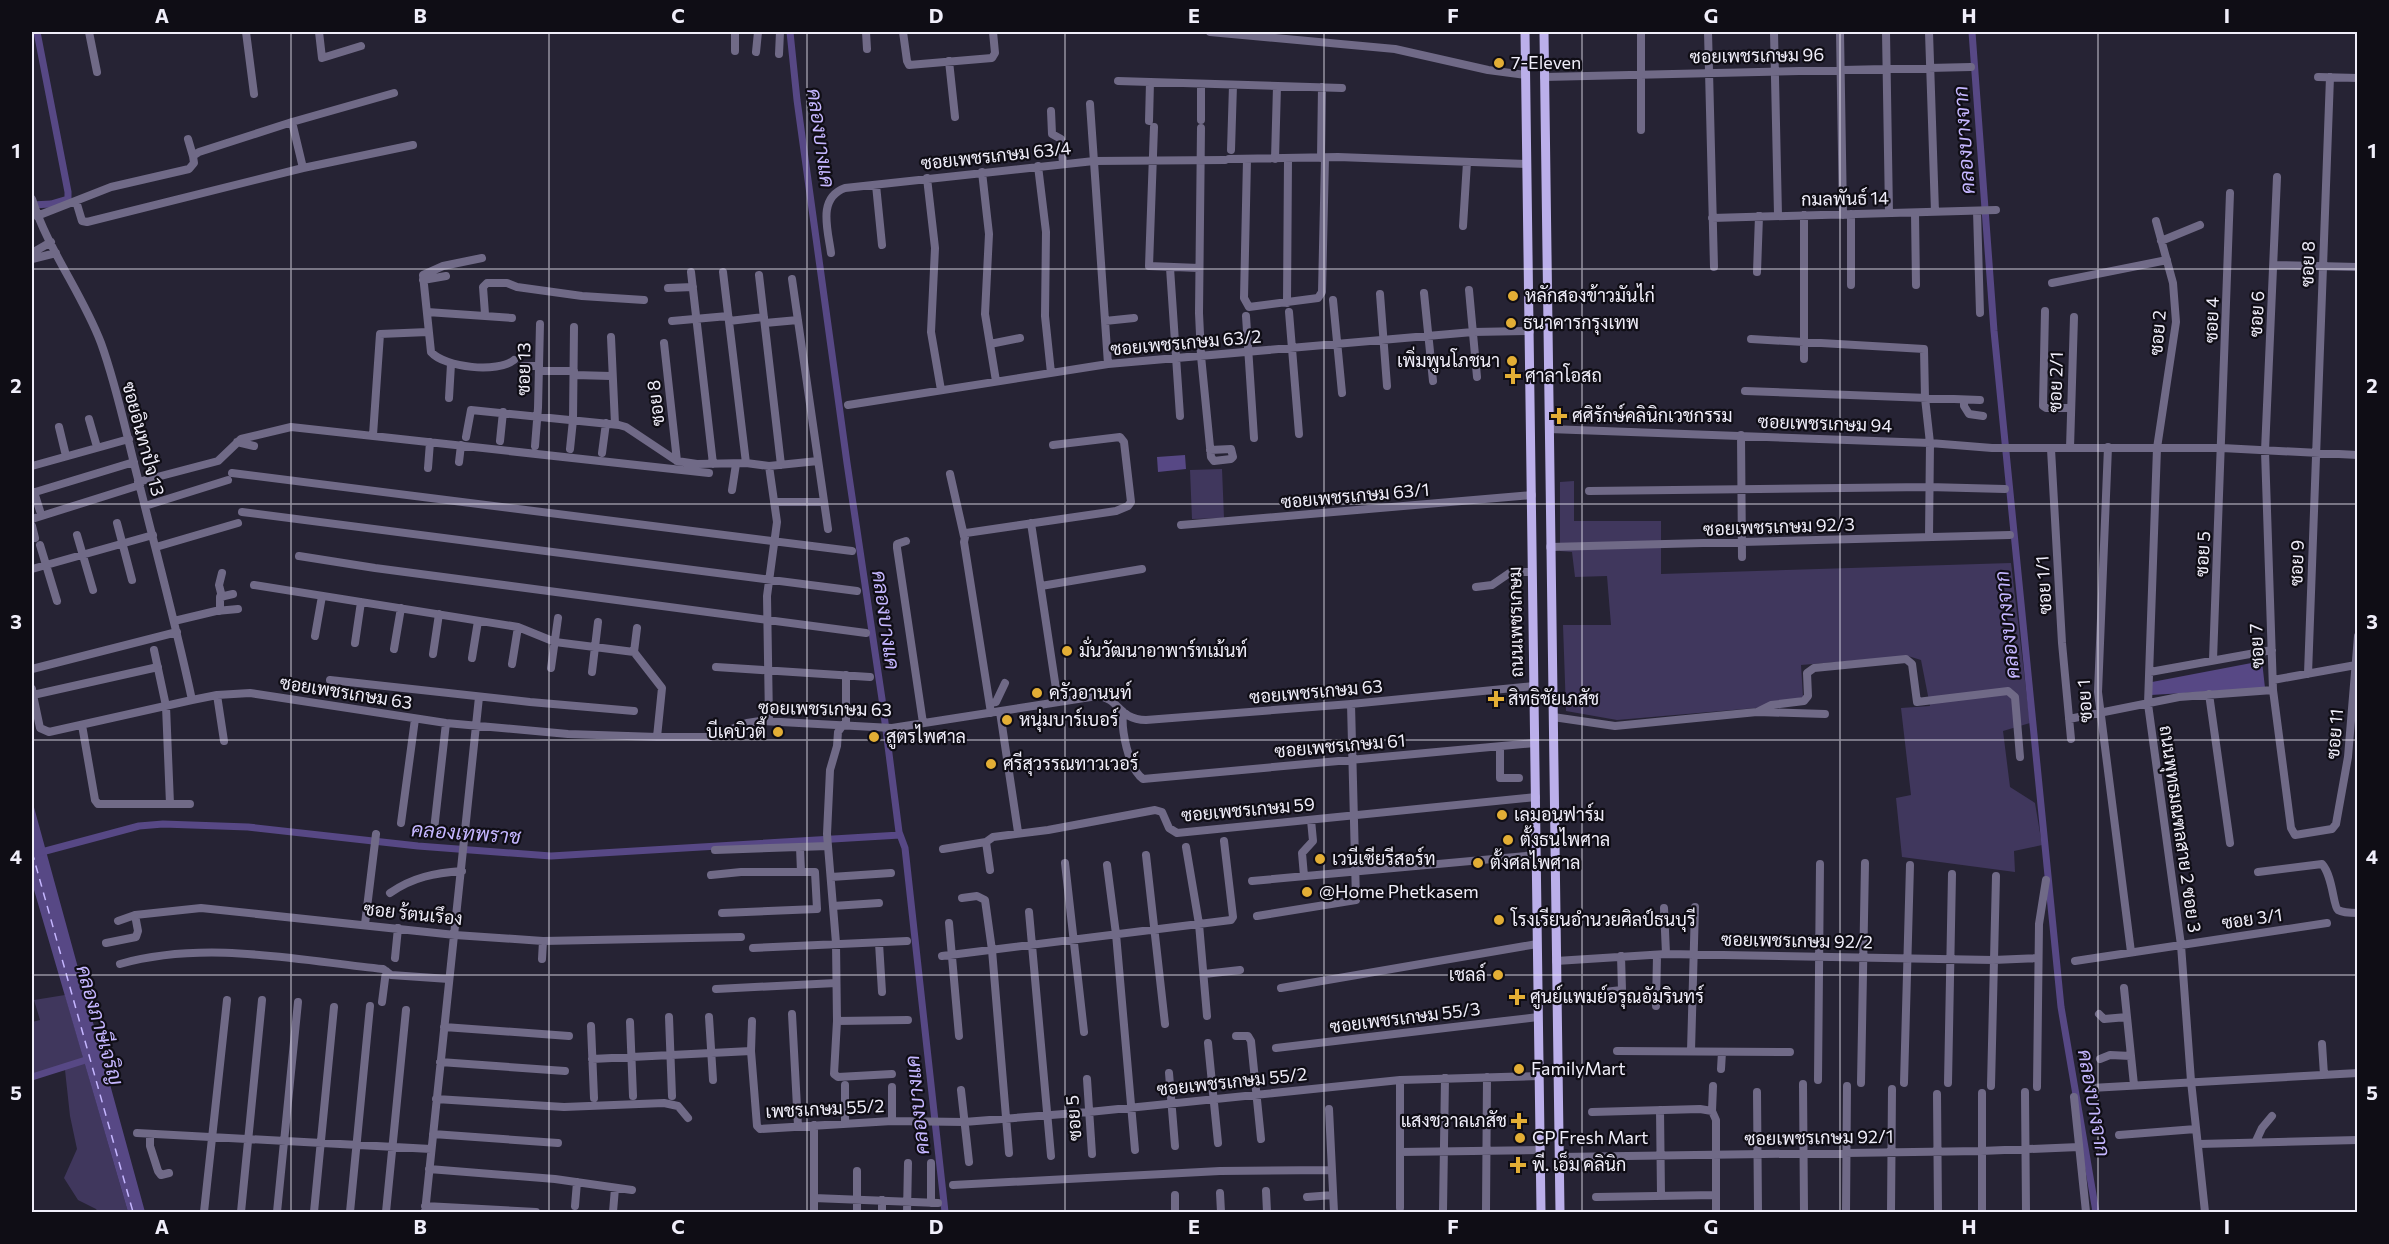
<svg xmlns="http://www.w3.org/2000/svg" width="2389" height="1244" font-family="Commissioner,Sarabun,sans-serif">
<rect width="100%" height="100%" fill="#262334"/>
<path fill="#40375d" d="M1222,469L1224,518L1192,519L1190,470Z
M1574,481V521H1661V574L2011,563L2030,723L2003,731L2010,787L2035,803L2042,845L2014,851L2015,872L1902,857L1896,798L1911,795L1901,708L1930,706L1921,660L1908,656L1801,665L1803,697L1756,708L1617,720L1566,711L1563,625H1611L1607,576L1575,577L1572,552L1560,551V482Z
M65,995L128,1212H98L96,1209L78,1200L64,1178L77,1149L70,1116L65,1070L32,1078V1022L40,1020L34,1000Z"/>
<path fill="#574885" d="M1185,455L1186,469L1158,472L1157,457Z
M2262,661L2265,688L2151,695L2152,682Z
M32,800L145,1212H128L32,883Z"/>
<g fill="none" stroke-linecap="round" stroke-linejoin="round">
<path stroke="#574885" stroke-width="7" d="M790,32L797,100L847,463L882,699L899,832L905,848L945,1212
M1972,32L1994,331L2061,1007L2096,1212
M32,205L51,204L68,199V192L37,32
M38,853L139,826L163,824L248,827L418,846L551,856L900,835
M32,1077L92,1058"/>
<path stroke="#c5b6ff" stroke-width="1.5" stroke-dasharray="8 6" stroke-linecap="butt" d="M32,852L133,1212"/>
<path stroke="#706a87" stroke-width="8" d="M89,32L97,72
M246,32L254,94
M319,32L322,58L361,46
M866,32L867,49
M903,32L907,61L909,65L992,58L995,53L993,32
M1210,32L1395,49L1488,70L1526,75
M1641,32V130
M1708,32L1714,267
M1774,32L1778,215
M1840,32L1843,215
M1886,32L1889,213
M1929,32L1935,212
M735,51V32
M756,52L758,32
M779,54L780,32
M949,61L955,117
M1544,77L1971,67
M2318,77L2358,78
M1118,81L1342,88
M1090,104L1108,364
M1051,111L1052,134L1061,139L1063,164
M1201,120V84
M1149,121L1150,82
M1154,127L1149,266L1199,268
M1201,128L1199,313L1201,356L1211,457L1214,461L1231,459L1233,457L1231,449L1210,450
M188,139L193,156
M1231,150L1233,85
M1321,158L1322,87
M1229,159L1338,157L1527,164
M1247,159L1244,298L1249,307L1318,298L1322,292L1325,158
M1275,159L1277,86
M1038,166L1046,232L1045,316L1051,373
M303,168L413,145
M982,172L989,234L985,314L996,381
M2277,177L2265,451L2273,690L2291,828L2295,835L2332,829L2336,824L2348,757L2358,636
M927,178L935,248L931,332L941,390
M876,185L882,245
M32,199C48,250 82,293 101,343C117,387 126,433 138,479C156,552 176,625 192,700
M76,201L82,221L87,222L303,168L292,122
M1977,211L1980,313
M1915,213L1916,285
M1851,214V285
M1804,215V359
M37,216L111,187L189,169L194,163L193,156L199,152L292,122L394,93
M1712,218L1996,210
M2156,221L2173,283L2176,322L2157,448L2148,704L2181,945L2191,1081L2205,1212
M1463,226L1467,162
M2161,241L2200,225
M32,253L51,242
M831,253C828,230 817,198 845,188L1094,161L1225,160
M482,258L443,266L423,275L431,352C445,368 498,373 514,360
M32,259L56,253
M2275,265L2358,267
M1170,268L1180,416
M691,272L713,464
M723,272L746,463
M1757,272L1759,216
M759,275L781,465
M792,279L828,529
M423,280L446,276
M2052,283L2167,260
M668,288L693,287
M1469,290L1477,377
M1424,293L1433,381
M1380,294L1387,386
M1333,300L1342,393
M1287,303L1288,159
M2045,311L2043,406L2046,408H2070
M427,312L512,318
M1289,312L1299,434
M485,314L483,287L487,283H507L517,287L582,296L644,300
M1246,316L1254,438
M672,321L728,316
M729,321L764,317
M1105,321L1134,318
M765,323L798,320
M611,337L615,424
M1751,339L1924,349L1925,398L1930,443L1929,537
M664,343L677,461
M990,344L1020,338
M523,366H539
M539,371H574
M574,375L611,376
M1745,391L1980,400
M449,398L451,364
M1964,400V406L1969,414L1983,416
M848,405L1108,364L1473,332L1530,331
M89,419L97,447
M59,427L66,456
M1549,429L1930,443L1992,448H2222L2358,455
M373,435L380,334L428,332
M1741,435L1742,557
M466,437L471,410L619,425L626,427L677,461L697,464L746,463L769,466L818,461
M500,441L503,412
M237,442L254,446
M535,446L538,408L540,324
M2108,447L2098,692L2131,952
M2070,448L2074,317
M570,449L573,420L574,327
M2051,449L2062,643L2071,739
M602,453L606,423
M459,462L461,445
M32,466L129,439
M769,466L777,522L767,596L769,721
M428,468L430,442
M232,473L852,551
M950,474L964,536
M138,482L218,461L241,439L291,427L709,473
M732,490L736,464
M1589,491L1928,487L2005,489
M34,492L40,511
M32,493L134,462
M774,502H824
M145,506L228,480
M242,512L857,591
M32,519L140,485
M117,523L132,580
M1031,523L1058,702
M1181,525L1532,495
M32,526L35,538
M77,535L93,590
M906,541L897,544V548L923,723
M40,545L57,601
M156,547L238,523
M1550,547L2010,535
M299,556L375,568L866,633
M32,569L153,535
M254,585L518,627L555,642L634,652
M1041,586L1142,569
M1476,587L1492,585L1511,572H1532
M222,597L219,585L222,573
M220,611V597L233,594
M174,621L216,611L238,609
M637,628L634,652L662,688L657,737
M315,636L322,596
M355,643L361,602
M394,649L401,608
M433,654L439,614
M472,658L478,621
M2213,660L2230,193
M512,664L518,627
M716,667L870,677
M551,668L558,618
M32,669L177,632
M592,672L598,622
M2150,672L2272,650
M2308,674L2330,77
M846,675V725
M330,680L530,702L634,711
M2273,680L2356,665
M32,689L33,695L158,667
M2209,694L2230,843
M33,695L40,728L49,732L192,700L217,695L250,693L446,723L568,734L657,737H711L747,723L760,721L892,728L1097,696C1120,698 1117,719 1146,720L1351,704L1534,686
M217,695L224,741
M990,703L996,702L1005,683
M1000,712L1018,832
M1123,712C1121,729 1128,768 1143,779L1535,743
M1757,712L1771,705L1804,701L1808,696L1807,673L1814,668L1906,659L1912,664L1917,702L2008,691L2015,697L2020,757
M991,713L964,542L966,533L1116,511L1128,506L1131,502L1124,442L1120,437L1053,445
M1553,717L1615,726L1757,712L1825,714
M2069,719L2179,697L2273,690
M82,725L95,800L98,804H170L166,706L154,650
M843,725L838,732L837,746L830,770L827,834L836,943L837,1021L834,1074L838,1077L892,1074
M1500,747V778H1519
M170,804H190
M401,823L415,719
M434,830L446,723
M986,842L990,870
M800,847L801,872
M1186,847L1199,924L1207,1016
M943,849L986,842L993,837L1048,830L1155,810L1162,812L1169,828L1177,833L1536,797
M715,850L828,846
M1146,855L1165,1024
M1065,863L1084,1032
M1107,865L1116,934L1135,1150
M2258,872L2322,864C2333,876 2333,906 2338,910C2343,913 2352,913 2358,913
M711,875L741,872H815L817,909L722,913
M1304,876L1302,853L1313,841L1311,820
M831,877L891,873
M1252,881L1536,855
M390,893C413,877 435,873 462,871
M962,898L977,896L985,900L992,950L1009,1153
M833,906L879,903
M1664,908L1666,954
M1029,912L1051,1156
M1257,916L1356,900L1351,704
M118,921L135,915
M949,923L959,1036
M365,924L376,834
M106,943L136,937L138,931L135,915L201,908L455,935L543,941L741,937
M879,943L882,992
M753,948L907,941
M942,956L1231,920L1233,917L1224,841
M395,958L398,928
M542,959L543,941
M1556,961L1666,954L1993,960L2038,958
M2075,961L2327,923
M120,964C206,940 296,960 383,969L391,975L449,979
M1204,974L1240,970
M1281,988L1537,944
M2124,988L2134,1085
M716,989L836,983
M1604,992L1622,990L1621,956
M382,1002L386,971
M1656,1006L1657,955
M792,1014L798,1126
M2099,1014L2104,1019L2127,1017
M669,1017L672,1096
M709,1017L713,1080
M752,1021L751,1051L757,1126L760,1129L892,1121L964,1122L1089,1112L1400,1080L1539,1076
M837,1021L908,1020
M630,1022L633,1096
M591,1026L594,1098
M444,1027L569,1036
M1236,1036H1248L1251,1041L1261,1139
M1208,1043L1218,1143
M2322,1044L2324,1075
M1276,1048L1538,1017
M1617,1051L1790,1052
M1691,1051L1695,907
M592,1059L751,1051
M2100,1059L2110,1055L2131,1056
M440,1062L565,1071
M1721,1069L1722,1052
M1169,1073L1175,1146
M1087,1079L1092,1154
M1818,1080L1820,864
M1861,1083L1865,863
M1904,1083L1910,865
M1948,1083L1952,874
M1803,1084L1804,1212
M845,1085V1123
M1713,1086L1712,1111L1716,1120V1212
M1991,1086L1996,876
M892,1087V1121
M2037,1087L2039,924L2046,880
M2091,1088L2358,1073
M961,1090L969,1162
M1757,1092L1758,1212
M2025,1092L2026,1212
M1937,1094L1938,1212
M2074,1097L2086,1212
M436,1099L564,1107L664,1103L678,1106L688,1118
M1329,1109L1334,1212
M1660,1110L1661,1195
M1592,1112L1700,1109L1712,1111
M814,1125V1212
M137,1133L431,1149
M150,1134V1146L158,1171L161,1175L169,1173
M433,1134L558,1143
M2119,1135L2196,1129
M2256,1141L2262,1128L2272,1116
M2199,1144L2358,1140
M1400,1152L1540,1150
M1559,1157L1981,1151L2079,1147
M931,1163V1203
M429,1169L555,1179L632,1190
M953,1185L1220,1171L1332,1170
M1266,1191L1267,1212
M1220,1193L1221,1212
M1175,1195V1212
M1307,1197L1333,1195
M1596,1197L1716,1195
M814,1198L938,1203
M425,1206L536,1212
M575,1206L577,1182
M1400,1208V1080
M1486,1210L1487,1077
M1443,1211L1445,1078
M204,1212L227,1000
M241,1212L262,1000
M277,1212L298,1002
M314,1212L334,1007
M350,1212L370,1006
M386,1212L406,1010
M425,1212L479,697
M613,1212L615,1188
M857,1212V1171
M882,1212V1200
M907,1212L908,1163
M1846,1212L1847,1086
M1891,1212L1892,1089
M1982,1212V1093"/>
<path stroke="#bbafea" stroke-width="9" d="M1525,32L1541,1212
M1544,32L1560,1212"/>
</g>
<path fill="none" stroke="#f0eefa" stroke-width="1.5" stroke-opacity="0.55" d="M291,32V1212M549,32V1212M807,32V1212M1065,32V1212M1324,32V1212M1582,32V1212M1840,32V1212M2098,32V1212M32,269H2358M32,504H2358M32,740H2358M32,975H2358"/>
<g fill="#e3ae35" stroke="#0f0d15" stroke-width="2">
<circle cx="1499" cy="63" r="6"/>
<circle cx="1513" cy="296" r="6"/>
<circle cx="1511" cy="323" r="6"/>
<circle cx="1512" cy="361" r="6"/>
<path d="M1510 367h6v6h6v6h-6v6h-6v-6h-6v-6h6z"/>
<path d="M1556 407h6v6h6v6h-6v6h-6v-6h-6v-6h6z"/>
<circle cx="1067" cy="651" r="6"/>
<circle cx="1037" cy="693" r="6"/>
<path d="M1493 690h6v6h6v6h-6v6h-6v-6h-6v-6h6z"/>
<circle cx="1007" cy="720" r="6"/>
<circle cx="778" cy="732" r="6"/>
<circle cx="874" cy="737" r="6"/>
<circle cx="991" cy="764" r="6"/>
<circle cx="1502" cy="815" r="6"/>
<circle cx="1508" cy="840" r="6"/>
<circle cx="1320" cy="859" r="6"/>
<circle cx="1478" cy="863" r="6"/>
<circle cx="1307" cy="892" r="6"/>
<circle cx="1499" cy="920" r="6"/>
<circle cx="1498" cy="975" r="6"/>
<path d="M1514 988h6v6h6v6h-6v6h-6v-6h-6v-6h6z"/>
<circle cx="1519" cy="1069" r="6"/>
<path d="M1516 1112h6v6h6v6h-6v6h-6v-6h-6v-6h6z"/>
<circle cx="1520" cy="1138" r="6"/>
<path d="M1515 1156h6v6h6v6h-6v6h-6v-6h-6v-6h6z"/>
</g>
<g text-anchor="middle" stroke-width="4.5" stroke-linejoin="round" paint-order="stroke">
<g font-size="18" fill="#f0eefa" stroke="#0f0d15">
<text transform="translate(1757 56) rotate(-1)" y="6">ซอยเพชรเกษม 96</text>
<text transform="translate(996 156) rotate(-6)" y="6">ซอยเพชรเกษม 63/4</text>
<text transform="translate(1845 199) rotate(-1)" y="6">กมลพันธ์ 14</text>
<text transform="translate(2308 264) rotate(-88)" y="6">ซอย 8</text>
<text transform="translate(2257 314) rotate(-87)" y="6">ซอย 6</text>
<text transform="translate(2212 320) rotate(-88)" y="6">ซอย 4</text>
<text transform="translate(2158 333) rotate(-85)" y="6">ซอย 2</text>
<text transform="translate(1186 343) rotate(-5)" y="6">ซอยเพชรเกษม 63/2</text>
<text transform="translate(524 369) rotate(-89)" y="6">ซอย 13</text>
<text transform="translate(2056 382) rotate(-88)" y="6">ซอย 2/1</text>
<text transform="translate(656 403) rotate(-96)" y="6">ซอย 8</text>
<text transform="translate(1825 424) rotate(2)" y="6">ซอยเพชรเกษม 94</text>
<text transform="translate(143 439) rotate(75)" y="6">ซอยอินทาปัจ 13</text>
<text transform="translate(1355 496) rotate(-5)" y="6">ซอยเพชรเกษม 63/1</text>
<text transform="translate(1779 527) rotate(-2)" y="6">ซอยเพชรเกษม 92/3</text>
<text transform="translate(2203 554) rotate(-87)" y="6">ซอย 5</text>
<text transform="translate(2297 563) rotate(-88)" y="6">ซอย 9</text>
<text transform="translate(2044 585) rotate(-93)" y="6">ซอย 1/1</text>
<text transform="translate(1516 622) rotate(-91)" y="6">ถนนเพชรเกษม</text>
<text transform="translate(2257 646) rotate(-92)" y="6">ซอย 7</text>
<text transform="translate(1316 692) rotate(-5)" y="6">ซอยเพชรเกษม 63</text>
<text transform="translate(346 693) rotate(9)" y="6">ซอยเพชรเกษม 63</text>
<text transform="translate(2085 701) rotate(-93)" y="6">ซอย 1</text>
<text transform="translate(825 709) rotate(1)" y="6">ซอยเพชรเกษม 63</text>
<text transform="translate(2335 734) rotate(-85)" y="6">ซอย 11</text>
<text transform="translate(1340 746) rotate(-5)" y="6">ซอยเพชรเกษม 61</text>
<text transform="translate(1248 810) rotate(-5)" y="6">ซอยเพชรเกษม 59</text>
<text transform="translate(2180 829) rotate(82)" y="6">ถนนพุทธมณฑลสาย 2 ซอย 3</text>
<text transform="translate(413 914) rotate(6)" y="6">ซอย ร้ตนเรึอง</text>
<text transform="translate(2252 919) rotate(-8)" y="6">ซอย 3/1</text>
<text transform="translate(1797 941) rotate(1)" y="6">ซอยเพชรเกษม 92/2</text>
<text transform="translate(1405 1018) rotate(-7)" y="6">ซอยเพชรเกษม 55/3</text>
<text transform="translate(1232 1082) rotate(-6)" y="6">ซอยเพชรเกษม 55/2</text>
<text transform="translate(825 1109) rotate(-3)" y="6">เพชรเกษม 55/2</text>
<text transform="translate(1074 1118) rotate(-94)" y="6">ซอย 5</text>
<text transform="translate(1819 1138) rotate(-1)" y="6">ซอยเพชรเกษม 92/1</text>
</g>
<g font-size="18" fill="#f0eefa" stroke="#0f0d15" text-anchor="start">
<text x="1511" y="69">7-Eleven</text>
<text x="1525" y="302">หลักสองข้าวมันไก่</text>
<text x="1523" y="329">ธนาคารกรุงเทพ</text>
<text x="1500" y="367" text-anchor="end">เพิ่มพูนโภชนา</text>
<text x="1525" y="382">ศาลาโอสถ</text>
<text x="1572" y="422">ศศิรักษ์คลินิกเวชกรรม</text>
<text x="1079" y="657">มั่นวัฒนาอาพาร์ทเม้นท์</text>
<text x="1049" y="699">ครัวอานนท์</text>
<text x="1508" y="705">สิทธิชัยเภสัช</text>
<text x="1019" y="726">หนุ่มบาร์เบอร์</text>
<text x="766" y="738" text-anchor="end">บีเคบิวตี้</text>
<text x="886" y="743">สูตรไพศาล</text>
<text x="1003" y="770">ศรีสุวรรณทาวเวอร์</text>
<text x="1514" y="821">เลมอนฟาร์ม</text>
<text x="1520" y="846">ตั้งธนไพศาล</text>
<text x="1332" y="865">เวนีเซียรีสอร์ท</text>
<text x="1490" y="869">ตั้งศลไพศาล</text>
<text x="1319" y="898">@Home Phetkasem</text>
<text x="1511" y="926">โรงเรียนอำนวยศิลป์ธนบุรี</text>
<text x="1486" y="981" text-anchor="end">เชลล์</text>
<text x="1530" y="1003">ศูนย์แพมย์อรุณอัมรินทร์</text>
<text x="1531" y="1075">FamilyMart</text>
<text x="1507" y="1127" text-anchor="end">แสงชวาลเภสัช</text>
<text x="1532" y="1144">CP Fresh Mart</text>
<text x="1532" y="1171">พี. เอ็ม คลินิก</text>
</g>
<g font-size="20" font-style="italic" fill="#c5b6ff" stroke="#0f0d15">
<text transform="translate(821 138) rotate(82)" y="7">คลองบางแค</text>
<text transform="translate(1964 140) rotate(-94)" y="7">คลองบางจาก</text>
<text transform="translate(886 620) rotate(82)" y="7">คลองบางแค</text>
<text transform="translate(2007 625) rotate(-96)" y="7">คลองบางจาก</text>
<text transform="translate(466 833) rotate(4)" y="7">คลองเทพราช</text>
<text transform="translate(100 1025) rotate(74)" y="7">คลองภาษีเจริญ</text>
<text transform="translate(2094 1103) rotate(80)" y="7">คลองบางจาก</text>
<text transform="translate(917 1105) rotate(-96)" y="7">คลองบางแค</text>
</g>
</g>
<rect width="2389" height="1244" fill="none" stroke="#0f0d15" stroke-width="66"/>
<rect x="33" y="33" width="2323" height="1178" fill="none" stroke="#f0eefa" stroke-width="2"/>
<g font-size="20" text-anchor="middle" font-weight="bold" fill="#f0eefa">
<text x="162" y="23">A</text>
<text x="420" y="23">B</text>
<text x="678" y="23">C</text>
<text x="936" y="23">D</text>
<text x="1194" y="23">E</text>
<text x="1453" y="23">F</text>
<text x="1711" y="23">G</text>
<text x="1969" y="23">H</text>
<text x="2227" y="23">I</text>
<text x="16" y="158">1</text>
<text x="2372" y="158">1</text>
<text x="16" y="393">2</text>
<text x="2372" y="393">2</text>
<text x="16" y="629">3</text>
<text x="2372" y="629">3</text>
<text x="16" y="864">4</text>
<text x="2372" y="864">4</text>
<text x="16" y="1100">5</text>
<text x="2372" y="1100">5</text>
<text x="162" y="1234">A</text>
<text x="420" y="1234">B</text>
<text x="678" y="1234">C</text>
<text x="936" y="1234">D</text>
<text x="1194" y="1234">E</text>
<text x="1453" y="1234">F</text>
<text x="1711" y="1234">G</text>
<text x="1969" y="1234">H</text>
<text x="2227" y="1234">I</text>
</g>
</svg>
